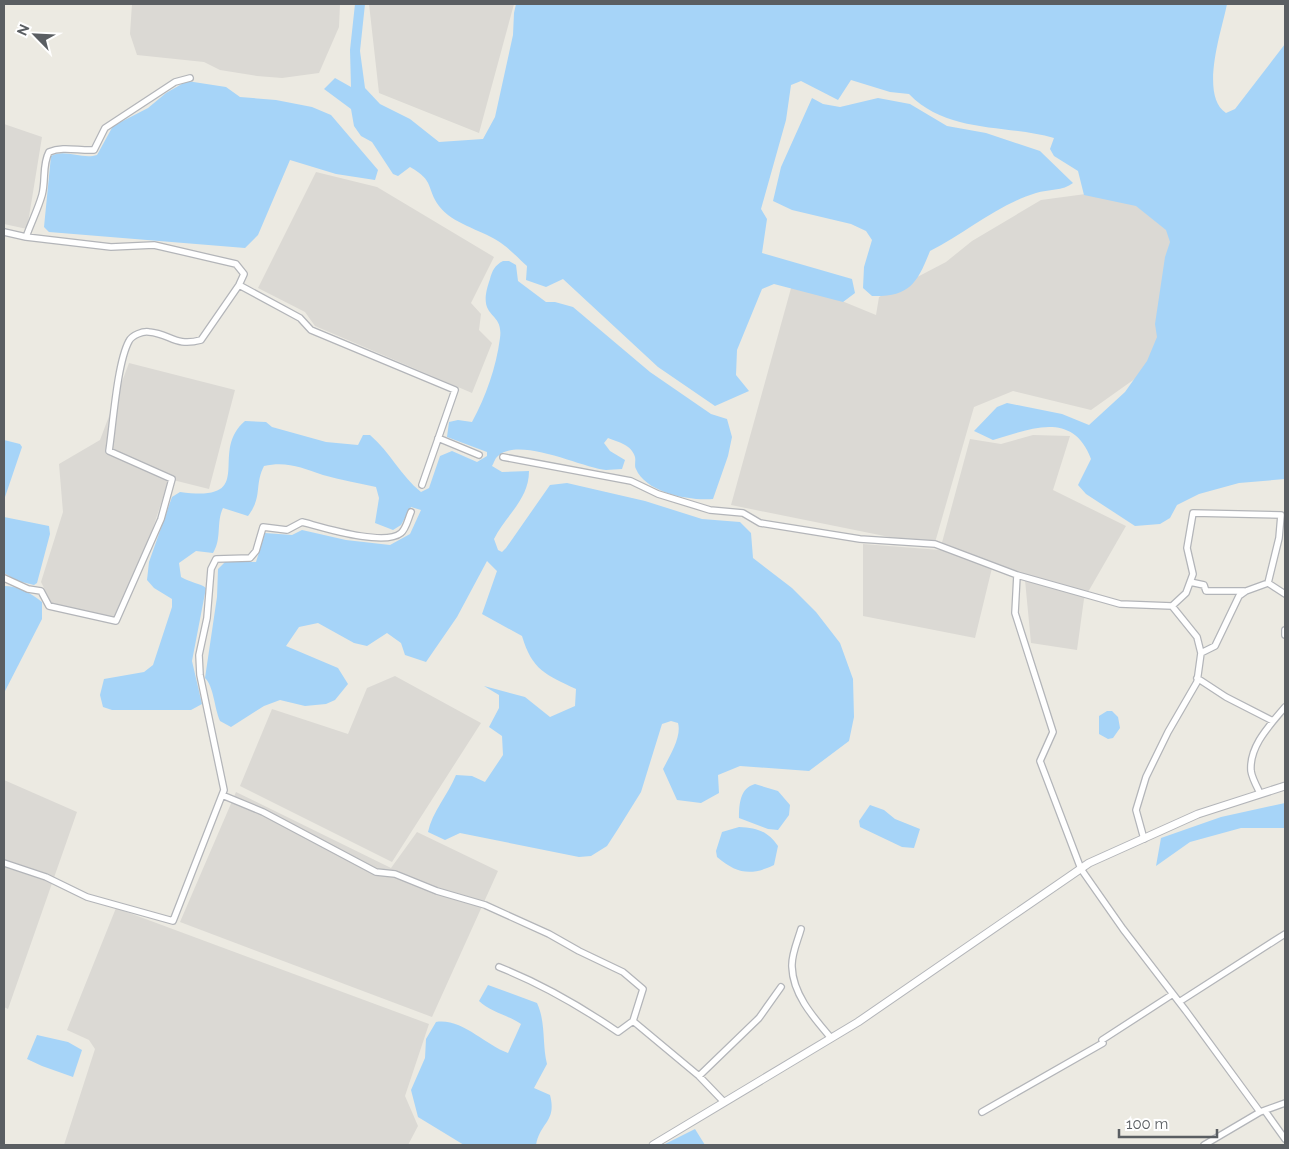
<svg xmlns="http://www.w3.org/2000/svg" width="1289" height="1149" font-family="Raleway,sans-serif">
<rect width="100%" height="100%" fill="#eceae2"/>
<path fill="#dbd9d4" d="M132,4H340L339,27L319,73L282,78L257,76L220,70L204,62L137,55L130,34Z
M369,4H514L479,133L379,93Z
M4,124L42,137L27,229L4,224Z
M316,172L377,187L494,257L471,303L481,314L479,330L492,343L472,393L315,326L305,312L258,288Z
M1108,191L1177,226L1160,361L1091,410L1013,391L974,407L934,546L731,505L793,281L876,315L879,297L946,262L972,241L1041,200Z
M129,363L235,390L209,489L169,479L148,543L114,618L52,604L41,582L63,512L59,464L100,440Z
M1033,435L1070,436L1053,490L1126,526L1084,599L1077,650L1031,643L1025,580L992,568L975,638L863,616V544L940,550L970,439L1001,444Z
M395,676L481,723L392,862L240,786L272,709L348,734L367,688Z
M4,780L77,812L8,1009L4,1007Z
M236,792L391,868L417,832L498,871L432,1017L180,922Z
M116,908L429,1024L405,1096L418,1126L408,1145H64L95,1049L89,1040L67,1030Z"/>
<path fill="#a6d4f8" d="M355,4H365L360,51L365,88L380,104L410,119L439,142L483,139L495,117L513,35L514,13L516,4H1227C1222,30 1199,95 1226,113L1235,109L1285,44V479L1239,483L1199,494L1177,505L1170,518L1160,524L1135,526L1086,494L1078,485L1091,459C1073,410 1030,429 993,440L974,431L997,407L1007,403L1062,414L1089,425L1125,392L1147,361L1157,337L1155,324L1165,257L1170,242L1166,230L1136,206L1084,195L1078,171L1054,156L1050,149L1054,138C1005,124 948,134 909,94L890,92L851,80L838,100L801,81L791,85L786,120L761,209L767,219L762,253L852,279L855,293L843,302L774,284L762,289L737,350L736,375L749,391L715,406L658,367L563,279L546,287L526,280L527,266C518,258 508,247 498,241C479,229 453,224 439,206C426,188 435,181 410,167L398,176L393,174L372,142L361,136L354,126L351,109L324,89L335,78L351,87L350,50Z
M187,81L226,87L240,97L276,100L312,107L331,115L378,170L375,180L336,174L290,160L258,235L245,248L49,232L44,227L51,156C65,148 82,160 97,155L113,126L148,108L166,93Z
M812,98L823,104L840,107L878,98L910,104L947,126L986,133L1040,151L1073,183C1063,191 1048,189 1036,193C997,205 966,233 930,251C917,284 909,297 872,296L863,288L864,267L872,240L866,231L851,224L792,210L773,201L781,167Z
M503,261H509L516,265L518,281L546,302H555L573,307L650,372L711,414L727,419L732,437L728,456L713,499C690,501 646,493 636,469C634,466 636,461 635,457C632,445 618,442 608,438L604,443L610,451L625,460L622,469C617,469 611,470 606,470C583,468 519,436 498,456C495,458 494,463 492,466L502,472L529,471C529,500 505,516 494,539L498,550L502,552L506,548L550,485L567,483L645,501L702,519L740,522L751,533L753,558L792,588L816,612L840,643L853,679L854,717L849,741L809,771L740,766L718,775L719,793L701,803L677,800L663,769C669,757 682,737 678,723L671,721L662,724L641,792L618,829L607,846L591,856L579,857L460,833L445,840L428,832C432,812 448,795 456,775L472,776L485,782L503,755L502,736L489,727L499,708V695L484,686L525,697L550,717L575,706L576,689C546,675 532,670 522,636L482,614L497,571L487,561L457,617L426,662L405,655L401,643L387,633L367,646L354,643L318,623L299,627L286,646L338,668L348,684L335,700L326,704L305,706L280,700L264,706L231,727L220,721C214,707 214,687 205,678L217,597L218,569L225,562H256L265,533L292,535L302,530L346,540L390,545L410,534L421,510L411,507L401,525L393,530L375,523L379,498L376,487C359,483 341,480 323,475C302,468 287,461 264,466C254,486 263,496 248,516L223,508C216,522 222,539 213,553L196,551L179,563L181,577C191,583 200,583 206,588L192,661L202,704L191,710H112L103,707L100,695L104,679L144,672L153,665L172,607V599L154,588L147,580L149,562L172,497L180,492C260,503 207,453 245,421L266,422L272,427L326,442L358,445L363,435H370C390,452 401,476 421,492L429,488L440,456L452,451L477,462L487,456V452L447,437L449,422L458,420L472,422C486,396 496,368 500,338C504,309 475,321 490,279C492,271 495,265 503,261Z
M4,440L20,444L22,447L4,500Z
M4,517L49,526L50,534L37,583L34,585L18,581L4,573Z
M4,586C18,586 31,593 42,602V619L4,693Z
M1107,711H1112L1118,717L1120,728L1113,738L1108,739L1099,734V716Z
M755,784L778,791L790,805L789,815L778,830L768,829L739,818C739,804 740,788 755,784Z
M1285,803V828H1241L1190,842L1156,866L1161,838L1221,817Z
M870,805L884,810L895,819L920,829L914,848L902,847L860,827L859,821Z
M739,827C757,828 768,831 778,846L774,865C751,876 737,874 717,857L716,851L722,832Z
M488,985L537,1003C546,1022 542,1044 547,1064L534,1088L550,1095C557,1122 540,1122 536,1145H464L418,1117L411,1090L425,1058L426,1039L436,1022C462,1018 485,1045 508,1053L521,1024C508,1015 490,1012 479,1001Z
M37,1035L68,1042L82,1050L73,1077L42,1066L27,1059Z
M695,1129L705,1145H663Z"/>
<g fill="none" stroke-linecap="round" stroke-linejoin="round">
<defs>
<path id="minor" d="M4,232L26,237C31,223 38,209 42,195C46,180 42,165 49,152C63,146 79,151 94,150L105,128L175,82L190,78
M239,285L300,318L311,330L455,390L422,485
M438,438L479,455
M503,457L631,481L658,494L710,510L743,513L760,523L860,539L935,544L1017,575L1120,604L1172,606L1186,593L1193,574L1187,548L1193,513L1281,515L1279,538L1268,583L1285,594
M1017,575L1015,613L1053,732L1040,761L1081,869L1123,929L1186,1011L1260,1112L1285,1103
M4,578L28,589L41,591L49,606L116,621L161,519L172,479L109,451C113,425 117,363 129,341C132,335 143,331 149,332C171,334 175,347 201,340L239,285L244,274L236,264L154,245L111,247L26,237
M1190,582L1204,585L1206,591H1244
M1285,630V635
M1201,653L1215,646L1239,596L1246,591L1268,583
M1197,678L1226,697L1273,721
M1260,793C1257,787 1252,778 1251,771C1249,746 1270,725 1285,707
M222,795L263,812L376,872L395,874L437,891L485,905L549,934L579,951L623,972L643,989L633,1021L618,1032C580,1006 542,984 499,967
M1144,839L1136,810L1146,777L1168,732L1197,682L1201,653L1197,637L1172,606
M4,863L46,877L87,897L173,921L224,790L200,675L199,655L207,618L211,569L216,559L250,558L256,551L263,527L287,530L302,522C322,527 384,547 401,533C406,529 408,519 411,512
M801,929C798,940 791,955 792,967C793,995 814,1018 831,1038
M1179,1002L1285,934
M633,1021L699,1076L724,1102
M699,1076L759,1018L781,987
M1265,1111L1285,1139
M982,1112L1103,1043L1102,1040L1173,994
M1204,1145L1260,1112"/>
<path id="tertiary" d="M653,1145L858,1022L1089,863L1198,814L1285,786"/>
</defs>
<use href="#minor" stroke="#b3b5b9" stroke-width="8"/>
<use href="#tertiary" stroke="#b3b5b9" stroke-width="9"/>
<use href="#minor" stroke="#fff" stroke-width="5.5"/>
<use href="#tertiary" stroke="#fff" stroke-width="7"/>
</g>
<rect width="1289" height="1149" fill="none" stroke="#5a5e62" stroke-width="10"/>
<g transform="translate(35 35) rotate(294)" stroke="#ffffff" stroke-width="4" paint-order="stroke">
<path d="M0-4L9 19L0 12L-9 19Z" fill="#5a5e62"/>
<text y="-8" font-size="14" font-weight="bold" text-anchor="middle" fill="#5a5e62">N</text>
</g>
<path d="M1119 1129v8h98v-8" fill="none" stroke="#5a5e62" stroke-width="2.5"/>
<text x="1126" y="1129" font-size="15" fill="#5a5e62" stroke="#ffffff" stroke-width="4" paint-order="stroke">100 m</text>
</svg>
